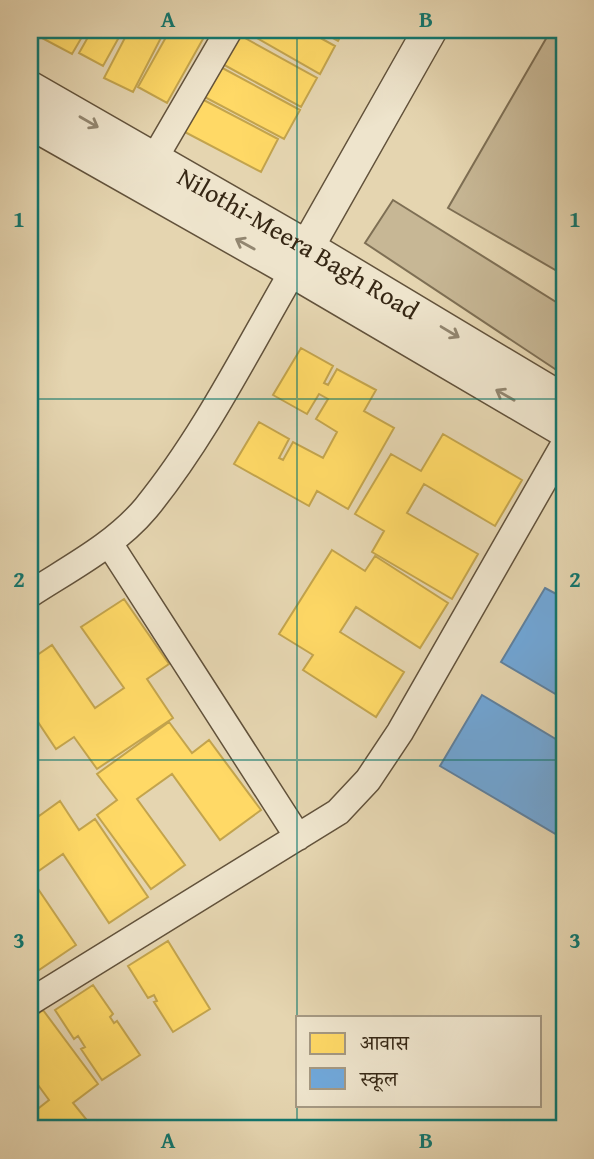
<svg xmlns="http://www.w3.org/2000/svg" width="594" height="1159" font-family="'Gentium Book Plus','Noto Serif Devanagari',serif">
<rect width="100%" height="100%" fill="#e5d5b0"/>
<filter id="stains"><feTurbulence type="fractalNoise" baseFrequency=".00286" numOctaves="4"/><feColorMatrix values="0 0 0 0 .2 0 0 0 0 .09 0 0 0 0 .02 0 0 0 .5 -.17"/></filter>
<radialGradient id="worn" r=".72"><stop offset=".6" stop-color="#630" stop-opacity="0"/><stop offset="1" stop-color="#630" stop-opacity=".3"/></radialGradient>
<path fill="#c7b795" stroke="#7e6f54" stroke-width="2" d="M551,30H564V275L448,208Z
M393,200L564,307V375L365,243Z"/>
<path fill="#ffd966" stroke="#c3a44d" stroke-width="2" d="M46,30H86L72,54L42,38Z
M92,30H123L103,66L79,53Z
M129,30H165L133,92L104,78Z
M170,30H208L167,103L138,87Z
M243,30H306L335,46L320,74Z
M318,30H344L338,41Z
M234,32L317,78L301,107L217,61Z
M215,64L300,110L284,139L199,94Z
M198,97L278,139L261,172L181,130Z
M301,348L333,366L324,383L328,385L337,369L376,390L364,411L394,428L348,509L317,491L309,506L234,464L259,422L289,439L279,458L283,460L293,442L323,458L337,432L316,419L328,399L319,394L307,414L273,395Z
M443,434L522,480L495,526L424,484L407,513L478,554L452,599L372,552L384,531L355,514L391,454L421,471Z
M332,550L365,571L375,556L448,603L420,648L356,607L340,632L404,672L376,717L303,670L313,655L279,634Z
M124,599L169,664L147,679L173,718L97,769L74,737L56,749L30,710V660L52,645L95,708L124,688L81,627Z
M169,722L192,753L209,740L261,810L220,840L172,774L137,799L185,865L151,889L97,815L117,800L97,774Z
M60,801L79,830L95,819L148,897L109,923L63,854L30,877L76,945L33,974L30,969V814L36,810L39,816Z
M168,941L210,1009L173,1032L154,1002L157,1001L154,995L148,998L128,966Z
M93,985L113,1014L110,1017L114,1023L117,1021L140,1055L102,1080L81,1049L85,1047L78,1036L74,1039L55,1010Z
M43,1010L98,1084L73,1103L94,1129H30V1115L49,1100L30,1074V1020Z"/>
<path fill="#6fa8dc" stroke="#5e81a0" stroke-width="2" d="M545,588L564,598V699L501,662Z
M482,695L564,744V839L440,766Z"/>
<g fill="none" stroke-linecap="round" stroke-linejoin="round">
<defs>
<path id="minor" d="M154,159L229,30
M109,543L298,837
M30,594C70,568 115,545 146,508C204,437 247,350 293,271
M30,1002L338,812L368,780L400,732L564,445"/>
<g id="tertiary">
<path id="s1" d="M30,88L307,247L564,401"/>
<path d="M30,122L293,271L564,430"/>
<path d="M297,265L430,30"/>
</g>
</defs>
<use href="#minor" stroke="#62523b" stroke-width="29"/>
<use href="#tertiary" stroke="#62523b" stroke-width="36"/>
<use href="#minor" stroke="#eee4cc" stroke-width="26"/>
<use href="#tertiary" stroke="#eee4cc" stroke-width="33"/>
</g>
<defs><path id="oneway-shaft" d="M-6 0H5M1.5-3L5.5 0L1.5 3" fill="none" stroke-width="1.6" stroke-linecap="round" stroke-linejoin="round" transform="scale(1.75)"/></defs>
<g stroke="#928670">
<use href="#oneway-shaft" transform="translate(89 122) rotate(30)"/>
<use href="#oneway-shaft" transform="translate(245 244) rotate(-151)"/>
<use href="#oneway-shaft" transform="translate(450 332) rotate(31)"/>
<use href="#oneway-shaft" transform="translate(505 395) rotate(-150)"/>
</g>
<path fill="none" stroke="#0f766e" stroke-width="2" stroke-opacity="0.55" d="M297,30V1129M30,399H564M30,760H564"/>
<g text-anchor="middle" stroke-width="7" stroke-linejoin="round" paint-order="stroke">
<g font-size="26" fill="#362714" stroke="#eee4cc">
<text dy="9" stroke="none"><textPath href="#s1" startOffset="310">Nilothi-Meera Bagh Road</textPath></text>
</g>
</g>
<rect width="594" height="1159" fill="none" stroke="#e5d5b0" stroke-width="77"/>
<rect x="296" y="1016" width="245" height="91" fill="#eee4cc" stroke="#a49882" stroke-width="2"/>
<rect x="310" y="1033" width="35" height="21" fill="#ffd966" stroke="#a49882" stroke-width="2"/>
<text x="360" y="1050" font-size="21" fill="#362714">आवास</text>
<rect x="310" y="1068" width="35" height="21" fill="#6fa8dc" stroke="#a49882" stroke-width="2"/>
<text x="360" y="1086" font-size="21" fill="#362714">स्कूल</text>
<rect x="38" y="38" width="518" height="1082" fill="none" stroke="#0f766e" stroke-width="2.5"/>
<g font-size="23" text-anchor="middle" font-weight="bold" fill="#0f766e">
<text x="168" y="27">A</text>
<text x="426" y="27">B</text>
<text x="19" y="227">1</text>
<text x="575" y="227">1</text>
<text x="19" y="587">2</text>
<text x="575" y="587">2</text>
<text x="19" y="948">3</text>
<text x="575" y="948">3</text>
<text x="168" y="1148">A</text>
<text x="426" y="1148">B</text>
</g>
<rect width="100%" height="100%" filter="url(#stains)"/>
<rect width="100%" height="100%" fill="url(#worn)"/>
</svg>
